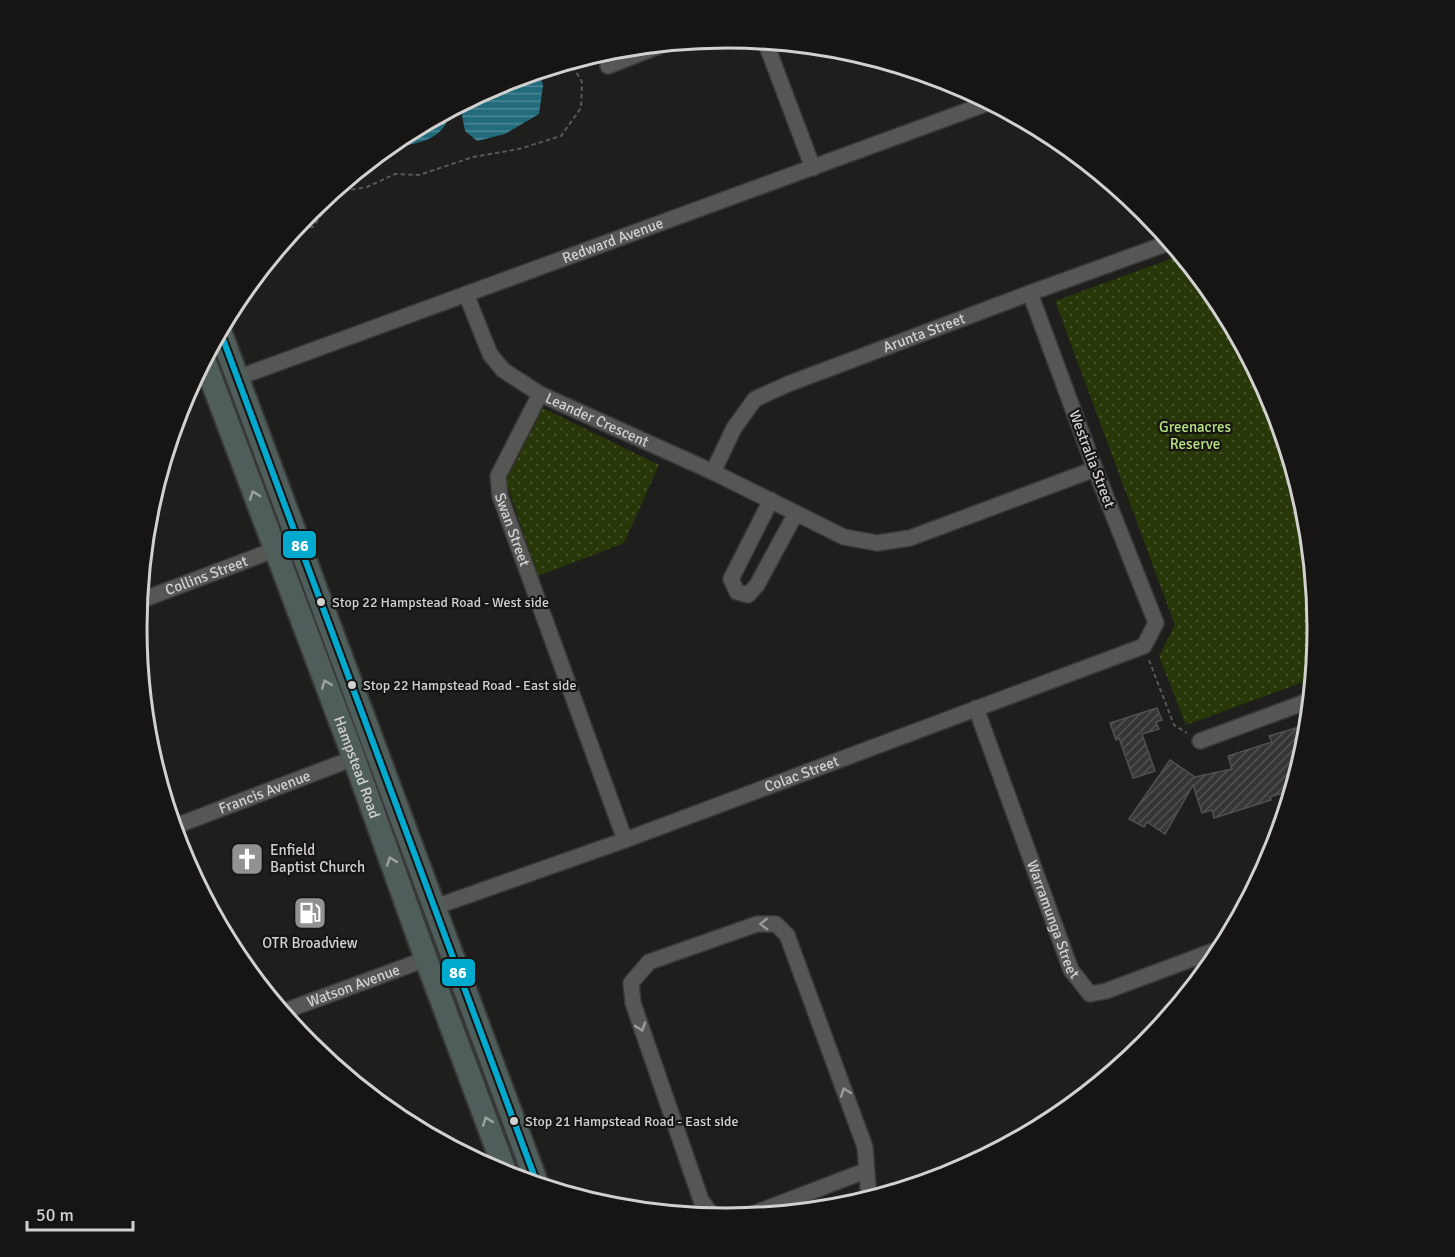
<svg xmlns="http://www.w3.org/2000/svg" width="1455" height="1257" font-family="Signika,sans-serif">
<defs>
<pattern id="park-dots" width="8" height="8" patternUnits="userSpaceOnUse" patternTransform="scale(1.5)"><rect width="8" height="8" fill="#273707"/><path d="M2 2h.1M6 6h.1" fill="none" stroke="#45532a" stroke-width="1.8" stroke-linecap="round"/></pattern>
<pattern id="water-rules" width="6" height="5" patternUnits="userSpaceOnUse" patternTransform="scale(1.5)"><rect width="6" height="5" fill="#226b7d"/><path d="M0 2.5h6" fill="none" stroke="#4c8694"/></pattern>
<pattern id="building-hatch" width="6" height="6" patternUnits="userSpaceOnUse" patternTransform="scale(1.5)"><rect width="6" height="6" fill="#363635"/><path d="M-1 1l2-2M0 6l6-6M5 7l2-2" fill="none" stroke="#525251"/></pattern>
</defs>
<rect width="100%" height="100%" fill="#1e1e1d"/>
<path fill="url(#park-dots)" d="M1181,255L1219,300L1274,403L1307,514L1318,629L1314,678L1186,725L1159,656L1175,625L1055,301Z
M543,408L659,465L624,543L538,576L506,481Z"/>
<path fill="url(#water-rules)" d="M540,71L543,86L539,114L505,134L477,141L465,131L462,115C480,86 508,80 540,71Z
M446,112L449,116C441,144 409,144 385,149L399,137Z"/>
<path fill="url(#building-hatch)" stroke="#525150" stroke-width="1.5" d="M1157,708L1162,720L1156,722L1159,729L1142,734L1155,771L1133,778L1119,738L1116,740L1110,723Z
M1309,724L1307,744L1294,789L1270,797L1271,800L1214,818L1212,810L1202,813L1193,785L1165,834L1147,822L1144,827L1129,819L1170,760L1195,777L1232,769L1228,756L1272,742L1269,736Z"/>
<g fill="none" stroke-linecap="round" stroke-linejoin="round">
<defs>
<g id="minor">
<path d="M765,41L813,168"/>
<path d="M608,66L664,44"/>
<path id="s1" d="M466,294L490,354L503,370L540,394L713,472L844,537L877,543L910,538L1095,469"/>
<path id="s2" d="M237,378L991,102"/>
<path id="s3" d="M540,394L498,476L500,496L625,840"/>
<path id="s4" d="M713,472L734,428L755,399L788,384L1030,293L1171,242"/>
<path d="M771,500L731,579L737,592L748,595L757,585L796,513"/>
<path id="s5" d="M139,601L274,550"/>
<path id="s6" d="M976,708L1071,970L1090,994L1106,991L1224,947"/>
<path d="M1200,741L1311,700"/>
<path id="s7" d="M173,827L354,758"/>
<path id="s8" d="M435,907L625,840L1144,646L1156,623L1095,469L1030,293"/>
<path id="s9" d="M282,1012L426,959"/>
<path d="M714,1218L701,1200L633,1003L631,983L649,962L757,924H776L787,935L865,1147L869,1200"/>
<path d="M742,1218L865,1171"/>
</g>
<g id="highway">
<path d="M220,331L538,1186"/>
<path id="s10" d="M204,360L354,758L426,959L507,1176"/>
</g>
</defs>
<use href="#minor" stroke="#383837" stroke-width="18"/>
<use href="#highway" stroke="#383837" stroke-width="26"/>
<path stroke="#585857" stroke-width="2" stroke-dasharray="4.5 3" stroke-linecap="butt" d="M456,107L460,109L465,102
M295,229L313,227L337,192L367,187L395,174L419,175L473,157L519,149L561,136L581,108L582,82L575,70L573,61
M1149,660L1174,725L1187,733"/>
<use href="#minor" stroke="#565655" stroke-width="15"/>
<use href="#highway" stroke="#4f5d5b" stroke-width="22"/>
<defs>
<path id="bus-1" d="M220,331L538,1186"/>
</defs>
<use href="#bus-1" stroke="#161513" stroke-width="10"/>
<use href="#bus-1" stroke="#00a9ce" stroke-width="6"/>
</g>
<defs><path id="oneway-chevron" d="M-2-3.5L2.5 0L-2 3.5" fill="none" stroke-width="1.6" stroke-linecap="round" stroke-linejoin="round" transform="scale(1.5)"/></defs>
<g stroke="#9ea3a1">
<use href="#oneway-chevron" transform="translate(254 495) rotate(-110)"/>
<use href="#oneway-chevron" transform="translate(326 684) rotate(-111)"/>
<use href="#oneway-chevron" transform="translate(391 861) rotate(-110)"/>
<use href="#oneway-chevron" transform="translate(487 1121) rotate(-111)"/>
</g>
<g stroke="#9a9a99">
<use href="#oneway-chevron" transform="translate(764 924) rotate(178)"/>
<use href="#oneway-chevron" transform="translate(641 1027) rotate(71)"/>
<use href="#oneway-chevron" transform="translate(845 1092) rotate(-110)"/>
</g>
<defs>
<symbol id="church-square" viewBox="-11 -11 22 22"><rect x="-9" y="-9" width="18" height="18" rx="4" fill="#939291" stroke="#161513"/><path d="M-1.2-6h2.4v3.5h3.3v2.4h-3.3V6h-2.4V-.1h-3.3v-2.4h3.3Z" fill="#fff"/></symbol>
<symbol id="fuel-square" viewBox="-11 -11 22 22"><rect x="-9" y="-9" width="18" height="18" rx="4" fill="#939291" stroke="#161513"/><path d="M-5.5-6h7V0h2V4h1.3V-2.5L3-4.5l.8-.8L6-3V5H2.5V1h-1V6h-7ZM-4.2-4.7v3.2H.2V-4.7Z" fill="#fff"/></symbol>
</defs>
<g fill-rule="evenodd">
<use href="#church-square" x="228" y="840" width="38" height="38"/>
<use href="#fuel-square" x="291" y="894" width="38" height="38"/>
</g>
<g fill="#d2d1d0" stroke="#161513" stroke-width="2">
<circle cx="321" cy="602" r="5"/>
<circle cx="352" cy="685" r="5"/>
<circle cx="514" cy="1121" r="5"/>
</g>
<g text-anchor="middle" stroke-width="4.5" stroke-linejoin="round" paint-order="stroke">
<g font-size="14" fill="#d2d1d0" stroke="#161513" text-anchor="start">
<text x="332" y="607">Stop 22 Hampstead Road - West side</text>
<text x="363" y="690">Stop 22 Hampstead Road - East side</text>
<text x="525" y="1126">Stop 21 Hampstead Road - East side</text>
</g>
<g font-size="15" fill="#d2d1d0" stroke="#161513">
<text dy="5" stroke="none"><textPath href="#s2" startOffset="400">Redward Avenue</textPath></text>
<text dy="5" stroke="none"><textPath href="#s4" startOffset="266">Arunta Street</textPath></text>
<text dy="5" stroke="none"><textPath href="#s1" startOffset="192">Leander Crescent</textPath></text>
<text transform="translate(1092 459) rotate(69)" y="5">Westralia Street</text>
<text dy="5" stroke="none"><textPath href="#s3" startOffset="148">Swan Street</textPath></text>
<text dy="5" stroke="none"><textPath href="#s5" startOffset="72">Collins Street</textPath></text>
<text dy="5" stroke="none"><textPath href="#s10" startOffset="435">Hampstead Road</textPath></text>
<text dy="5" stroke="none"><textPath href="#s8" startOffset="390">Colac Street</textPath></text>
<text dy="5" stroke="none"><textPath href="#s7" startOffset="98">Francis Avenue</textPath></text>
<text dy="5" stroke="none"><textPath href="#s6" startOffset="225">Warramunga Street</textPath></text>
<text dy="5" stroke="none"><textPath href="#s9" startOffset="76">Watson Avenue</textPath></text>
</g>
<g font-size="15" fill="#b9e282" stroke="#161513">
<text x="1195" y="432">Greenacres<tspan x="1195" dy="17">Reserve</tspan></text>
</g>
<g font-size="15" fill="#d2d1d0" stroke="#161513" text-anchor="start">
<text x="270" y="855">Enfield<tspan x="270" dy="17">Baptist Church</tspan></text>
<text x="310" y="948" text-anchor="middle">OTR Broadview</text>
</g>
</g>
<path d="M0 0H1455V1257H0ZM147 628a580 580 0 1 1 1160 0a580 580 0 1 1-1160 0Z" fill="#161513" fill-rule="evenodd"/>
<path fill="none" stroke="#d2d1d0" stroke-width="3" d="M147 628a580 580 0 1 1 1160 0a580 580 0 1 1-1160 0Z"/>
<g stroke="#161513" stroke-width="2">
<rect x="282" y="530" width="35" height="29" rx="6" fill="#00a9ce"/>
<rect x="441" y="958" width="35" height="29" rx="6" fill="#00a9ce"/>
</g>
<g font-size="16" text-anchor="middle" font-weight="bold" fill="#fff">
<text x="300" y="551">86</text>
<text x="458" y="978">86</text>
</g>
<path d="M27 1221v9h106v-9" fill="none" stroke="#d2d1d0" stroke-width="3"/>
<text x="36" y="1221" font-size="18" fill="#d2d1d0" stroke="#161513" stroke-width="4.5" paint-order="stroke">50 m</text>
</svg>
